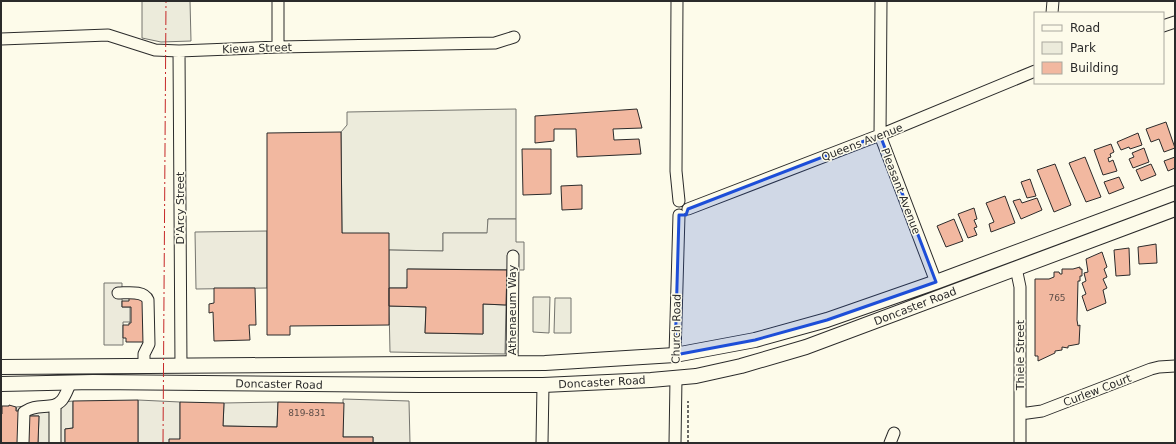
<svg xmlns="http://www.w3.org/2000/svg" width="1176" height="444" font-family="'DejaVu Sans',sans-serif">
<rect width="100%" height="100%" fill="#fdfbea"/>
<path fill="#ecebdb" stroke="#74746e" d="M142,1H190L191,41L161,42L142,38Z
M516,109V219H488V233H443V251L389,250L342,233L341,132L347,125V112Z
M533,297H550L549,333L533,332Z
M555,298H571V333H554Z"/>
<path fill="#eceadb" stroke="#74746e" d="M488,219H516V242H524V270L408,269L407,288H389V250L443,251V233H487Z
M267,231V288L196,289L195,232Z
M104,283H122V307H130V322H123V345H104Z
M483,304L506,305L505,354L390,352L389,306L426,307L425,333L483,334Z
M343,399L409,401L410,443H373V437H343Z
M138,400L180,402V439L169,443H138Z
M73,401V428L65,429V443H17H38L39,416H19L16,407Z
M278,402L277,427L223,426L224,403Z"/>
<path fill="#f2b8a0" stroke="#2b2b2b" d="M637,109L642,128L613,129L614,140L639,139L641,154L577,157L576,129H554V141L535,143V116Z
M1166,122L1175,148L1164,152L1159,139L1151,142L1146,129Z
M341,132L342,233H389V325L290,326V335H267V133Z
M1138,133L1142,145L1130,149L1129,147L1121,150L1117,142Z
M1111,144L1114,152L1110,154L1111,157L1108,158L1109,162L1113,160L1117,171L1103,175L1094,150Z
M1144,148L1149,162L1133,168L1129,159L1134,157L1132,153Z
M522,149H551V194L523,195Z
M1085,157L1101,197L1086,202L1069,163Z
M1175,157V168L1168,171L1164,161Z
M1055,164L1071,205L1054,212L1037,170Z
M1151,164L1156,175L1141,181L1136,170Z
M1119,177L1124,188L1109,194L1104,182Z
M1030,179L1036,196L1027,198L1021,182Z
M582,185V209L562,210L561,186Z
M1005,196L1015,223L991,232L989,224L994,222L986,203Z
M1037,198L1042,210L1021,219L1013,201L1020,199L1022,203Z
M974,208L977,219L974,220L977,227L974,228L977,235L968,238L958,214Z
M954,219L963,241L946,247L937,226Z
M1156,244L1157,263L1139,264L1138,247Z
M1129,248L1130,275L1116,276L1114,250Z
M1102,252L1107,267L1104,269L1107,277L1103,279L1107,288L1103,290L1106,303L1087,311L1082,296L1086,294L1082,283L1086,281L1084,273L1088,272L1086,259Z
M1080,267V269H1082V276H1080V281H1078L1077,320L1078,326L1080,325L1079,344L1068,346V348L1062,347V350L1055,351V353L1038,361V356H1035V279H1049L1054,277V272H1059L1060,274H1062V269H1073Z
M407,269L507,270L506,305L483,304V334L425,333L426,307L389,306V288H407Z
M214,288H255L256,325H249L250,340L214,341L213,312L209,313V304L214,303Z
M129,297L143,299L146,342H126V338H123V325H129V323H131V307H122V301H129Z
M138,400V443H65V429L73,428V401Z
M180,402L224,403L223,426L277,427L278,402L344,403L343,437H373V443H169V439H180Z
M9,405L16,407V411H19V416H39L38,443H1V414H2V406H9Z"/>
<g fill="none" stroke-linecap="round" stroke-linejoin="round">
<defs>
<path id="minor" d="M278,1V47
M677,1L676,171L679,201
M881,1L880,135L936,282
M1052,13L1053,1
M1163,26L1175,22
M1,39L108,35L155,50L179,51L278,47L495,43L514,37
M179,51L181,366
M688,209L880,135L1035,71
M1016,268L1020,287V443
M118,293C127,293 144,290 148,300L149,344L144,354V366
M675,355L679,215
M512,364L513,256
M1020,414L1042,411L1151,369L1159,367L1175,366
M23,443L24,412C37,402 53,411 62,400C66,395 68,388 71,382
M55,443V406
M542,443L543,385
M675,443L676,378
M890,443L894,433"/>
<path id="major" d="M1,367L545,363L675,355L755,340L827,320L936,282L1175,193
M1,384L93,382L419,385H543L651,380L696,376L741,366L806,347L1175,209"/>
</defs>
<use href="#minor" stroke="#2b2b2b" stroke-width="13"/>
<use href="#major" stroke="#2b2b2b" stroke-width="16"/>
<path stroke="#6a6964" stroke-width="2" stroke-dasharray="3 2" stroke-linecap="butt" d="M688,443V401"/>
<use href="#minor" stroke="#fdfbea" stroke-width="11"/>
<use href="#major" stroke="#fdfbea" stroke-width="14"/>
<path stroke="#c62828" stroke-width="1" stroke-dasharray="14 3 2 3" stroke-linecap="butt" d="M163,443L166,1"/>
</g>
<path fill="#1d4ed8" fill-opacity="0.2" stroke="#1d4ed8" stroke-width="3" stroke-linejoin="round" d="M880,135L936,282L827,320L755,340L675,355L679,215H686L688,209Z"/>
<g text-anchor="middle" stroke-width="3" stroke-linejoin="round" paint-order="stroke">
<g font-size="9" fill="#5d4e48">
<text x="1057" y="301">765</text>
<text x="307" y="416">819-831</text>
</g>
<g font-size="11" fill="#2b2b2b" stroke="#fdfbea">
<text transform="translate(257 48) rotate(-2)" y="4">Kiewa Street</text>
<text transform="translate(862 142) rotate(-21)" y="4">Queens Avenue</text>
<text transform="translate(901 191) rotate(69)" y="4">Pleasant Avenue</text>
<text transform="translate(180 208) rotate(-90)" y="4">D'Arcy Street</text>
<text transform="translate(915 306) rotate(-21)" y="4">Doncaster Road</text>
<text transform="translate(512 310) rotate(-90)" y="4">Athenaeum Way</text>
<text transform="translate(676 329) rotate(-89)" y="4">Church Road</text>
<text transform="translate(1020 355) rotate(-90)" y="4">Thiele Street</text>
<text transform="translate(602 382) rotate(-3)" y="4">Doncaster Road</text>
<text transform="translate(279 384) rotate(1)" y="4">Doncaster Road</text>
<text transform="translate(1097 390) rotate(-21)" y="4">Curlew Court</text>
</g>
</g>
<rect width="1176" height="444" fill="none" stroke="#2b2b2b" stroke-width="4"/>
<rect x="1034" y="12" width="130" height="72" fill="#fdfbea" stroke="#a9a89e"/>
<rect x="1042" y="25" width="20" height="6" fill="#fdfbea" stroke="#a9a89e"/>
<text x="1070" y="32" font-size="12" fill="#2b2b2b">Road</text>
<rect x="1042" y="42" width="20" height="12" fill="#ecebdb" stroke="#a9a89e"/>
<text x="1070" y="52" font-size="12" fill="#2b2b2b">Park</text>
<rect x="1042" y="62" width="20" height="12" fill="#f2b8a0" stroke="#a9a89e"/>
<text x="1070" y="72" font-size="12" fill="#2b2b2b">Building</text>
</svg>
